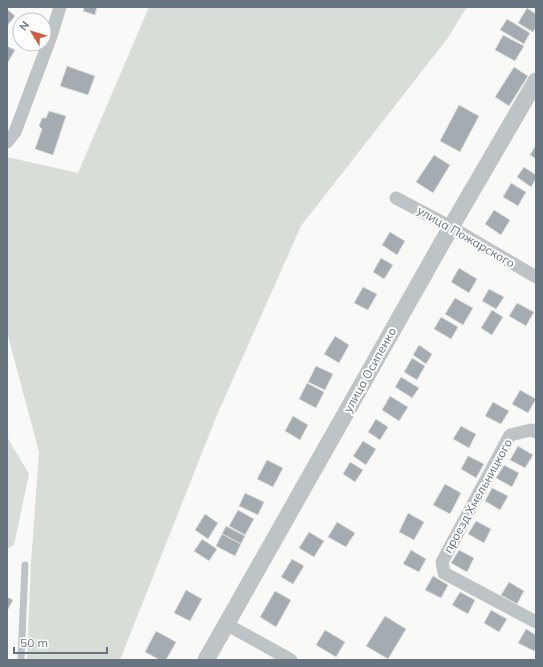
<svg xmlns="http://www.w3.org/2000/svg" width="543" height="667" font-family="Mulish,sans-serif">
<rect width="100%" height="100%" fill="#f9f9f7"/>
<path fill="#d9ddd7" d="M149,7H467L447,39L301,226L217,415L120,660H27L31,563L39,452L7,332V157L78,173Z
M7,437L29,474L14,545L7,549Z"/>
<path fill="#a4acb2" stroke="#dbdbd9" d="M84,7H97L95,15L83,11Z
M527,8L536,14V27L533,32L518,23Z
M7,9L15,16L7,26Z
M507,19L530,33L524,44L500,30Z
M503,35L524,46L515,61L495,50Z
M7,46L15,50L7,64Z
M67,66L95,76L88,95L60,86Z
M514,67L528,76L509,106L495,97Z
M459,105L479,116L460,152L440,141Z
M49,111L66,116L53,155L35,149L42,129L39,126L42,118H46Z
M536,145V159L530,155Z
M434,155L450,165L433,193L416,182Z
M524,167L536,175V179L531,187L517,177Z
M511,183L526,192L518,206L503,197Z
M494,210L510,220L501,235L485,224Z
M390,232L405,241L397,255L382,245Z
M381,258L393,265L384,279L373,272Z
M459,268L477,279L469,293L451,282Z
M363,287L377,294L368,310L354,303Z
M489,289L504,297L496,309L482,301Z
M455,298L473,308L463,325L445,314Z
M517,303L534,312L526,326L509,316Z
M492,310L503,317L492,335L481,328Z
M441,317L458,327L451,339L434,329Z
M335,336L349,345L339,363L324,354Z
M419,345L432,354L426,364L413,355Z
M412,358L425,366L417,380L404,372Z
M316,366L333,374L325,390L308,382Z
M401,377L419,388L412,398L395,387Z
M307,383L324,392L316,408L299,399Z
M520,390L536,399L528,413L512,404Z
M390,396L408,407L399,421L382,410Z
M493,402L509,411L501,424L485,416Z
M293,416L308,425L300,440L285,431Z
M376,419L388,427L380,440L368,432Z
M461,426L476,434L469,448L453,439Z
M363,441L376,449L366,465L353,456Z
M518,446L533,455L525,468L510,460Z
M468,456L484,464L476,478L461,469Z
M267,460L283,468L273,487L257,479Z
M350,462L363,470L355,482L343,474Z
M504,465L519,473L512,487L496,478Z
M445,484L461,493L450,514L433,505Z
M492,488L508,496L500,510L485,501Z
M245,493L264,502L258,515L239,506Z
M238,510L254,519L245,535L229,526Z
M408,513L424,522L414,540L399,532Z
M205,514L218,523L208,539L195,530Z
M476,521L491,529L484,543L468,534Z
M337,522L355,533L346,547L328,537Z
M226,526L245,536L241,544L222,534Z
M309,532L324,541L314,557L299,548Z
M222,534L241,544L235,556L216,546Z
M202,539L217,549L209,561L194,551Z
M411,550L426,559L419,572L403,564Z
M459,550L474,558L467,572L451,563Z
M292,559L304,566L293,584L281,577Z
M433,576L448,585L441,598L425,590Z
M509,582L524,591L517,604L501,595Z
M186,590L202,599L190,621L174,613Z
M275,591L291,600L276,627L260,617Z
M460,592L475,600L468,614L452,605Z
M7,597L13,600L7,611Z
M491,610L507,619L499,632L484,623Z
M385,616L406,629L388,659L366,646Z
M526,629L536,635V648L534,651L518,643Z
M325,630L345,642L336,657L316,645Z
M156,631L176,642L166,660H160L145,652Z"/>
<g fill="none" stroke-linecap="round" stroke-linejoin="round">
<path stroke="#bec3c6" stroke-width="7" d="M21,660L25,565"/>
<path stroke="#bec3c6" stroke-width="13" d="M7,142L15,132L51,36L60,7
M396,198L451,227L536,277
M536,432L531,430L510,435L442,562L444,573L536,622
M226,624L291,660"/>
<path stroke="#bec3c6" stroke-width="17" d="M206,660L451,227L536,81"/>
</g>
<g text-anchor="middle" stroke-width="4" stroke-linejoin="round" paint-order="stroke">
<g font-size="12" fill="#66757f" stroke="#fff">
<text transform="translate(466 237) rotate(30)" y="4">улица Пожарского</text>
<text transform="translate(370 370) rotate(-61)" y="4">улица Осипенко</text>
<text transform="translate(478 496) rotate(-61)" y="4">проезд Хмельницкого</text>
</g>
</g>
<rect width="543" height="667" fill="none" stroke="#66757f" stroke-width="16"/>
<g transform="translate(32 32) rotate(308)"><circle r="19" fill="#ffffff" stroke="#c2c8cc"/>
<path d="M0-3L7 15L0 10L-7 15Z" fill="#d15c3f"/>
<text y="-6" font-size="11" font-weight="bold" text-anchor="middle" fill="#66757f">N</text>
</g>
<path d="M14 647v6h93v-6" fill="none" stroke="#66757f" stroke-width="2"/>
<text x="20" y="647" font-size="12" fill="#66757f" stroke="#ffffff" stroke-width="3" paint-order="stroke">50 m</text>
</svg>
